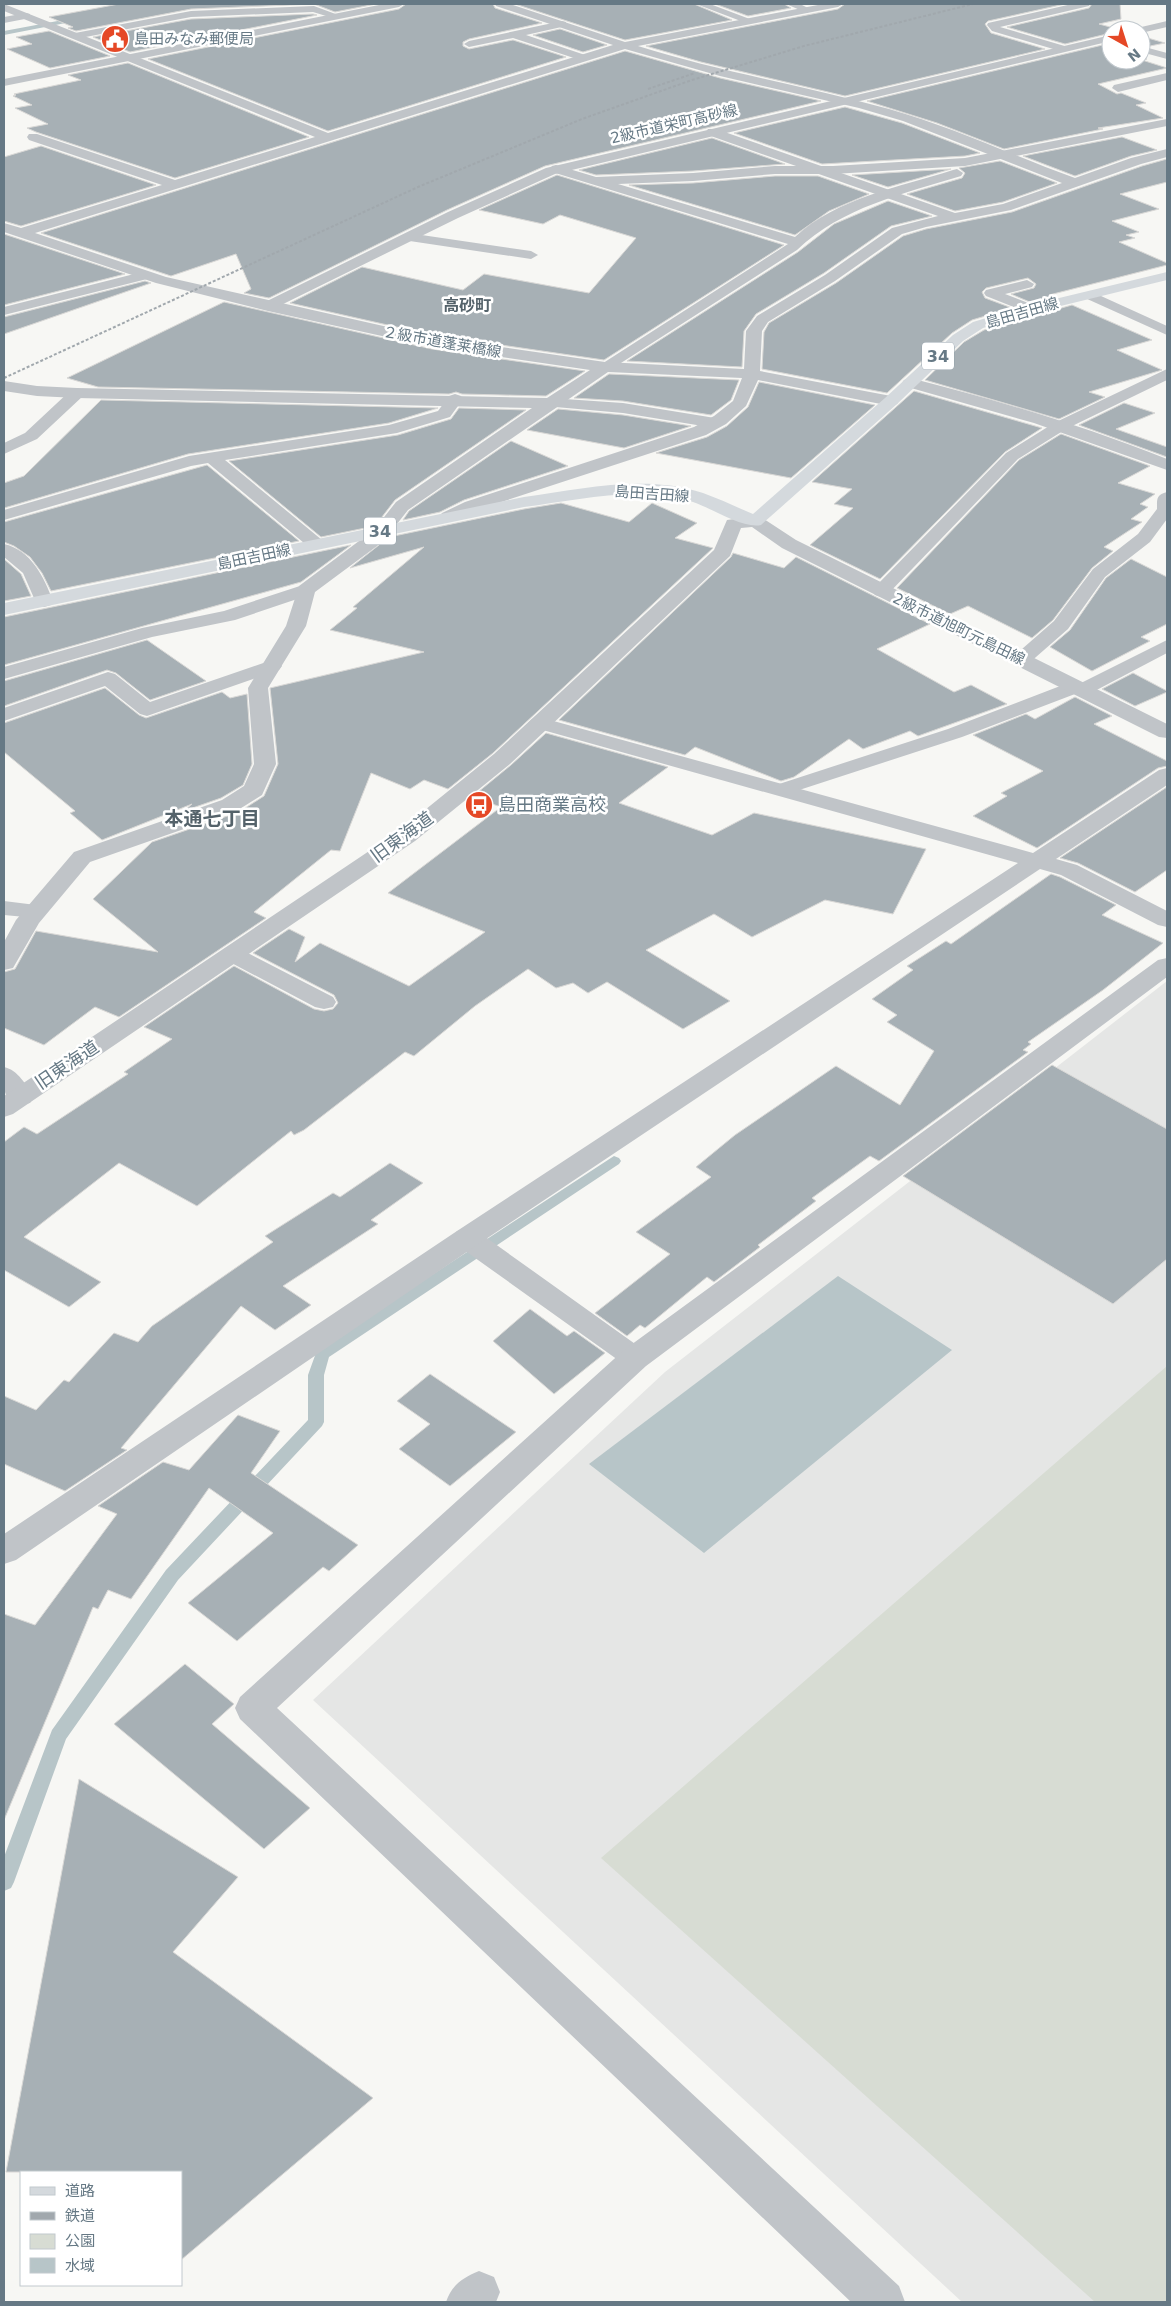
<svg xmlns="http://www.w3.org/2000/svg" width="1171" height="2306" font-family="'DejaVu Sans','Noto Sans JP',sans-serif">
<rect width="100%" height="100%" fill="#f7f7f4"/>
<path fill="#e5e6e5" d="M1167,981V2302H962L313,1700L665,1372Z"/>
<path fill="#d7dcd3" d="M1167,1366V2302H1095L601,1858Z"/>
<path fill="#b7c5c8" d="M838,1276L952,1350L704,1553L589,1464Z"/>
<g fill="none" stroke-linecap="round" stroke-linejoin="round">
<path fill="#b7c5c8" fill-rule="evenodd" d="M79,17L81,20L4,35V31Z
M614,1156L619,1158L621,1161L619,1164L329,1357L324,1375V1422L322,1426L178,1580L66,1739L14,1882L11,1888L4,1891V1857L52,1730L166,1570L308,1420V1375L317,1350Z"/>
</g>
<path fill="#a7b0b5" stroke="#d9d8d6" d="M119,4H376L335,12L314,4L191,9L76,31L68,28L73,27L49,17Z
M406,4H493L495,8L542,23L469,39L463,42V46L469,49L513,40L566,57L328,131L148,59L399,9Z
M515,4H694L732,20L625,40Z
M715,4H784L791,8L748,16Z
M845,4H1065L988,21L985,24L991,33L1045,49L845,96L701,62L646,46L838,9Z
M1092,4H1120L1121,19L1099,24L1121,30H1111V33L1065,44L1007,27L1089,8Z
M313,14L317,15L130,52L93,37L191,19Z
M560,29L607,45L583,52L533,35Z
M49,31L110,56L50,68L7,49L32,44L16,37Z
M1141,36L1165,43L1150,46L1141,44Z
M1111,43V60H1141V58L1147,59L1142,60L1167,68L1098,84L1117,94L1121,93L1146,103L1136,105L1163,118L1098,128L1103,129L1004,149L937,123L867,101Z
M625,51L720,78L821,101L545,166L447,210L269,298L244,293L251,289L236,254L171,276L41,233Z
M128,63L309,137L175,178L36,132L27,128L48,124L15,108L32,105L13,96L16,95L14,94L81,80L68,75Z
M845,107L902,123L980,153L965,156L822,164L734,133Z
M1122,137L1157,150L1131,156L1075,176L1023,156Z
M712,138L785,164L693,171L596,175L579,170Z
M41,146L156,185L21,226L4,221V157Z
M1167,159V182L1120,194L1159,209L1112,221L1139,232L1126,235L1135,238L1119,242L1167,263V265L1049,295L1054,297L1032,303L1011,294L1034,288L1036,284L1028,278L986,288L982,292L985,298L1012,308L972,320L952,333L887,393L762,369L764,332L769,323L836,283L903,236L926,229L1012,212L1142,166Z
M1000,161L1057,183L1003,202L955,211L907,194L962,178L965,173L959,168Z
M951,169L888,187L852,175Z
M557,175L784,245L604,360L432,335L290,303L362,267L463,290L484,274L589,293L636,238L560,215L543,224L479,210Z
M775,176H818L869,194L829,211L795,235L629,185L693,183Z
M888,201L932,216L891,226L824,273L756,314L744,331L742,367L627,361L798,252L834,224Z
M4,234L125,274L4,305Z
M145,281L151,283L4,334V317Z
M224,302L432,349L585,371L546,396L462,394L456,392L449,394L98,387L67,378Z
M1072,305L1152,340L1117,350L1162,370L1089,392L1105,397L1059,419L925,380L964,342L984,330Z
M609,374L739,380L731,400L711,415L623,401L574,398Z
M759,382L875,405L791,478L656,453L707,437L727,426L748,407Z
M914,391L1042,428L1005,452L880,579L810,545L853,508L834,504L852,489L812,482Z
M101,400L438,408L389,423L188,454L4,508V483L24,476Z
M1124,403L1155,413L1116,429L1167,447V457L1079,425Z
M459,408L526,410L395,500L375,526L321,537L229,461L398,435L451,419Z
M558,409L623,415L691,426L624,448L527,430Z
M1061,434L1150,466L1118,483L1155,494L1140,504L1148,507L1131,519L1142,522L1104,547L1113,551L1092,568L1053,620L1032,638L968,606L950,614L897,588L1019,460Z
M511,441L568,466L464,500L440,512L403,520L409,511Z
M207,465L299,541L51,591L42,573L30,557L14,546L4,542V522Z
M561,503L629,522L652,503L697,523L675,538L713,548L493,753L448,789L424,780L410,789L371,773L340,851L331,850L254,912L266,918L119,1017L95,1007L44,1045L4,1028V972L15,969L36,931L158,952L93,899L152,842L239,812L264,796L278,764L270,688L424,652L330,630L357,608L353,607L424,547L350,568L389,537L524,509Z
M351,545L301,582L4,665V617Z
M733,553L784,568L796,557L930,624L877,649L954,692L971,685L1007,704L918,736L910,731L863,749L849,739L794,777L781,781L695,747L685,755L559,720L731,557Z
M4,559L21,574L31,596L4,601Z
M1131,559L1167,577V624L1141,637L1150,641L1092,671L1050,647L1070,630L1106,578Z
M147,640L206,681L150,700L116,673L107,670L4,706V681Z
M1133,673L1167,691V692L1135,706L1102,689Z
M105,688L139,715L146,718L222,692L230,698L247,694L252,764L243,785L221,798L184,811L192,804L102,840L70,813L75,811L4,752V723Z
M1075,697L1112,716L1094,724L1167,761V766L1158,768L1037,848L973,816L1007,796L1001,793L1043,771L973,735L1026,714L1035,719Z
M546,733L668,767L619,803L712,835L754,813L926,849L893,914L825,900L752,937L714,914L646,950L730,1001L683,1029L607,982L588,993L573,983L556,988L528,969L475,1006L414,1056L405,1052L304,1130L294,1135L291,1131L197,1206L119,1163L24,1237L101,1282L69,1307L4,1270V1142L24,1127L37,1134L128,1074L124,1072L172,1039L144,1027L234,966L314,1009L324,1011L333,1009L338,1003L334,995L253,953L289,929L305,937L295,962L320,943L409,986L485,932L388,893L501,807L472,797L511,765Z
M1167,787V870L1135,892L1078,863L1060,858Z
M1051,874L1060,877L1116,905L1102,915L1163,943L1103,990L1028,1042L1031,1044L1023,1050L1028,1052L879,1161L870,1156L812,1198L816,1201L758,1245L760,1247L714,1282L707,1277L645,1328L640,1325L627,1336L595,1313L670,1254L636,1232L711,1177L696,1167L735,1135L836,1066L900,1105L934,1051L887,1022L897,1015L872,999L913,970L907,966L946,941L951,944Z
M1052,1065L1167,1129V1259L1113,1304L903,1176Z
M390,1163L423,1183L371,1220L378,1224L283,1286L311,1305L275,1330L241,1306L121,1448L127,1450L65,1491L4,1464V1396L36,1410L64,1380L69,1382L114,1333L138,1342L152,1326L273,1242L265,1236L333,1193L340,1197Z
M530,1309L567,1336L574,1331L605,1353L554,1394L493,1341Z
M430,1374L516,1432L450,1486L399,1449L430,1424L397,1401Z
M238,1415L280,1431L251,1473L358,1545L329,1571L323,1567L237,1641L188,1603L273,1533L209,1488L131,1599L108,1590L98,1609L93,1607L4,1820V1614L35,1625L117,1514L98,1506L163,1462L189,1470Z
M185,1664L234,1704L212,1724L310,1808L264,1849L114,1724Z
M79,1779L238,1877L173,1952L373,2098L181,2260V2172H6Z"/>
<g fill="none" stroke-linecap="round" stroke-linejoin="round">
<path fill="#c0c4c8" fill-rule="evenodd" d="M696,4H710L755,21L754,23H746Z
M786,4H800L812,10L807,13Z
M314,6L341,16L336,19L313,12L191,17L75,39L70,36L75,33L191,11Z
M26,13L30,14V18L4,23V17Z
M562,21L566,22V26L526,35L588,56V60H580L513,38L469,47L464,44L469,41Z
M1167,119V126L965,166L833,174H775L693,181L618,184L795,237C837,198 899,187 953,170L957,169L963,173L961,176C903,194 842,207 797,250L610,370H600L597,367L788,244L552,172L550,169L552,166L556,165L596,177L693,173L775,166H833L965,158Z
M408,233L531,251L538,255L531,259L403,240L401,237Z
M146,271L153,275L151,278L4,315V307Z
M1027,280L1034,284L1032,287L1005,294L1036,306L1038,309L1036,312H1026L986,296L984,293L986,290Z
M1090,291L1167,326V335L1085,298L1083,295Z
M1167,369V380L1066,429L1018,459L887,595L881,597L875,595L872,591L875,587L1006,453L1054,423Z
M77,388L83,390L85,393L83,396L37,439L4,454V443L25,433L71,390Z
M455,394L461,396L463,399L450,417L397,433L225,460L322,540L325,544L322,548H310L208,463L191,466L4,520V510L189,456L389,425L438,411L449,396Z
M550,398L623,403L715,418L721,420L723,423L721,426L715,428L623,413L544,406L542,403L544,400Z
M1167,492V519L1150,542L1105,577L1068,629L1028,664L1021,666L1014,664L1011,660L1014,656L1054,621L1093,569L1138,534L1157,509C1157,499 1156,495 1167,492Z
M4,544C31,550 44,577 53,601L51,605L44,607L37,605L23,573L4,557Z
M306,584L312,586L315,590L312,594L235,620L152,637L4,679V667L142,628L224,611Z
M1167,640V653L1089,694L1082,696L1075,694L962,737L790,793L783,795L776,793L772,789L776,785L948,729L1068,683L1075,681L1081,683Z
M272,660L279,662L282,666L279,670L147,716L140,714L105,686L4,721V708L108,672L115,674L150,702Z
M4,901L44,906L47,911L44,916L36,918L4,915Z
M232,947L240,949L333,997L336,1002L333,1007L324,1009L315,1007L224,959L220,954L224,949Z
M467,1229L477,1231L645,1351L650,1358L645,1365L635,1369L625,1365L457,1245L453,1238L457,1231Z
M479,2271L494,2277L500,2292L496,2302H446C452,2285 462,2278 479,2271Z"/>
<path fill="#c0c4c8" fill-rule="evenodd" d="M4,4L328,133L613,45L496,6L495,4H510L625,42L823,4H843L838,7L638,46C721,72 806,86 889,109C953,127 1013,156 1075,178L1131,158L1167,149V157L1141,164L1011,210L926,227L902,234L835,281L768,322L762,331L760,371L891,396L897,398L899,401L897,404L891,406L758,380L746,406L726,424L706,435L477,510L454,521H442L439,517L442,513L465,502L694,427L714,416L733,401L742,378L608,372L408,510L389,534L377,546L315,592L306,626L268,688L276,764L262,795L238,810L90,862L39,923L13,968L4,970V942L16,920L74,852L222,800L244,786L254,764L248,688L286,626L299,586L363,538L377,526L396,502L532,408L77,398L37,396L4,391V381L37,386L77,388L547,398L590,370L432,347L268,311L156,283L4,232V223L21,228L162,185L29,140L27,137L29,134H37L175,180L315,137L4,11ZM625,49L720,76L859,108L903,121L1062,183L1003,204L955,213L716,129H708L706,132L708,135L938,216L892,228L825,275L757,316L746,331L744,369L605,362L432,337L166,277L35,233Z
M1072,4H1090L1089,6L1000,27L1068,47L1070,49L1068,51H1060L992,31L987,25L988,23Z
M1141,46L1167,53V59L1141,52Z
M1167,73V80L1118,92L1112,88L1114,85Z
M910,378C997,400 1084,426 1167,459V470L1034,423L904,386L902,383L904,380Z
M539,717L1033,853L1159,770L1167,768V785L1056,859L1077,865L1167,911V927L1158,925L1061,875L1040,869L477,1245L16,1560L4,1564V1534L457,1231L1018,863L532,727L528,723L532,719Z
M1167,958V977L646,1366L277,1708L899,2286L905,2302H851L240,1719L235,1708L240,1697L624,1350L1158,960Z
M4,1067C18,1070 26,1085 34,1097L30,1103C2,1110 3,1087 4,1067Z"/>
<path fill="#c0c4c8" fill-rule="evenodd" d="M384,4H404L399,7L4,86V79Z
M1167,21V27L1141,33V30H1135L1137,28Z
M1111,35V41L555,174L458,218L273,309H263L260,306L263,303L448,212L546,168Z
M755,516L761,517L796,540L1167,724V738L1159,737L782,548L752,527L741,528L730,556L510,764L415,841L13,1114L4,1117V1096L399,831L494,754L714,550L727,520Z"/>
<path fill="#d4d9dd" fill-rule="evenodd" d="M1167,272V280L1036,312L983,328L963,341L897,404L761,525C743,529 711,508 693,502C639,485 578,500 524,507L4,615V603L524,497C582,489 646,474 703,493C720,499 736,507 753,514L885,398L953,335L973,322L1026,306Z"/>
<path stroke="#a1a8ad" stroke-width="2" stroke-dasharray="3 2" stroke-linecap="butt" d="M648,89L695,73
M4,378L418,187L582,119L692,80L804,46L973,4"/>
</g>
<defs>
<symbol id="civic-disc" viewBox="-11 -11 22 22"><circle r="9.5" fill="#e54826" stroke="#fff"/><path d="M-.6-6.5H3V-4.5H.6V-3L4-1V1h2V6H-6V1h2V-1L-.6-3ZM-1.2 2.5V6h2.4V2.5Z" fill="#fff"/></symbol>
<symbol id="bus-disc" viewBox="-11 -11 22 22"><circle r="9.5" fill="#e54826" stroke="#fff"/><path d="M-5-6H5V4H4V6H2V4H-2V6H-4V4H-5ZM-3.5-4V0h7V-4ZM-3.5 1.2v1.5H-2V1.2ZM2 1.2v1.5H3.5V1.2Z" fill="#fff"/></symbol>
</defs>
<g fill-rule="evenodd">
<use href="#civic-disc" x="99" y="23" width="32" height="32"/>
<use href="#bus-disc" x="463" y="789" width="32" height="32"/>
</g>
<g text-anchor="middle" stroke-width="5" stroke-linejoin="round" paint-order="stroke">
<g font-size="15" fill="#667985" stroke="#fff" text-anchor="start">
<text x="134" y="44">島田みなみ郵便局</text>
</g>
<g font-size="15" fill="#667985" stroke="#fff">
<text transform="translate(674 124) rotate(-13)" y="5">2級市道栄町高砂線</text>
<text transform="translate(1022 313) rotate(-16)" y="5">島田吉田線</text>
<text transform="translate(442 342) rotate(10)" y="5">２級市道蓬莱橋線</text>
<text transform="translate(652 494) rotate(4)" y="5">島田吉田線</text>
<text transform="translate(254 557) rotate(-12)" y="5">島田吉田線</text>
<text transform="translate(959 629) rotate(26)" y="5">2級市道旭町元島田線</text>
</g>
<g font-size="16" font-weight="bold" fill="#54626a" stroke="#fff">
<text x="467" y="311">高砂町</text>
</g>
<g fill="#fff" stroke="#94a1aa" stroke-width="1">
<rect x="922" y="342.5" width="32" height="27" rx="4"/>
<rect x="364" y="517.5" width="32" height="27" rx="4"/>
</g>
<g font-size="16" font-weight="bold" fill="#667985">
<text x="938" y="362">34</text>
<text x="380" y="537">34</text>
</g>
<g font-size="18" fill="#667985" stroke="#fff" text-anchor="start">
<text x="498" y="811">島田商業高校</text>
</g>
<g font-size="18" fill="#667985" stroke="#fff">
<text transform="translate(402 837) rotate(-36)" y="6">旧東海道</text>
<text transform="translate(67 1065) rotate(-34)" y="6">旧東海道</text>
</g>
<g font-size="19" font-weight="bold" fill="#54626a" stroke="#fff">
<text x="212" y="825">本通七丁目</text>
</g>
</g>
<rect width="1171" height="2306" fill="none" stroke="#667985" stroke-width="10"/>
<rect x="20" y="2171" width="162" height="115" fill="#ffffff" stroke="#c2c9ce"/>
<rect x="30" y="2187" width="25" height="8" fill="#d4d9dd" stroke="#c2c9ce"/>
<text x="65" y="2196" font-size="15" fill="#667985">道路</text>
<rect x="30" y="2212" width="25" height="8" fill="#a1a8ad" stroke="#c2c9ce"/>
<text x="65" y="2221" font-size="15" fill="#667985">鉄道</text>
<rect x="30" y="2234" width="25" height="15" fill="#d7dcd3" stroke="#c2c9ce"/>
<text x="65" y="2246" font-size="15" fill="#667985">公園</text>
<rect x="30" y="2258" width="25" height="15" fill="#b7c5c8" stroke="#c2c9ce"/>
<text x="65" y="2271" font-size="15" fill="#667985">水域</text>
<g transform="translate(1126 45) rotate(141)"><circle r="24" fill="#ffffff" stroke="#c2c9ce"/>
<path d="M0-4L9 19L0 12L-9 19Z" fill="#e54826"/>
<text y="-8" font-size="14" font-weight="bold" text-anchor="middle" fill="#667985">N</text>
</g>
</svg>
